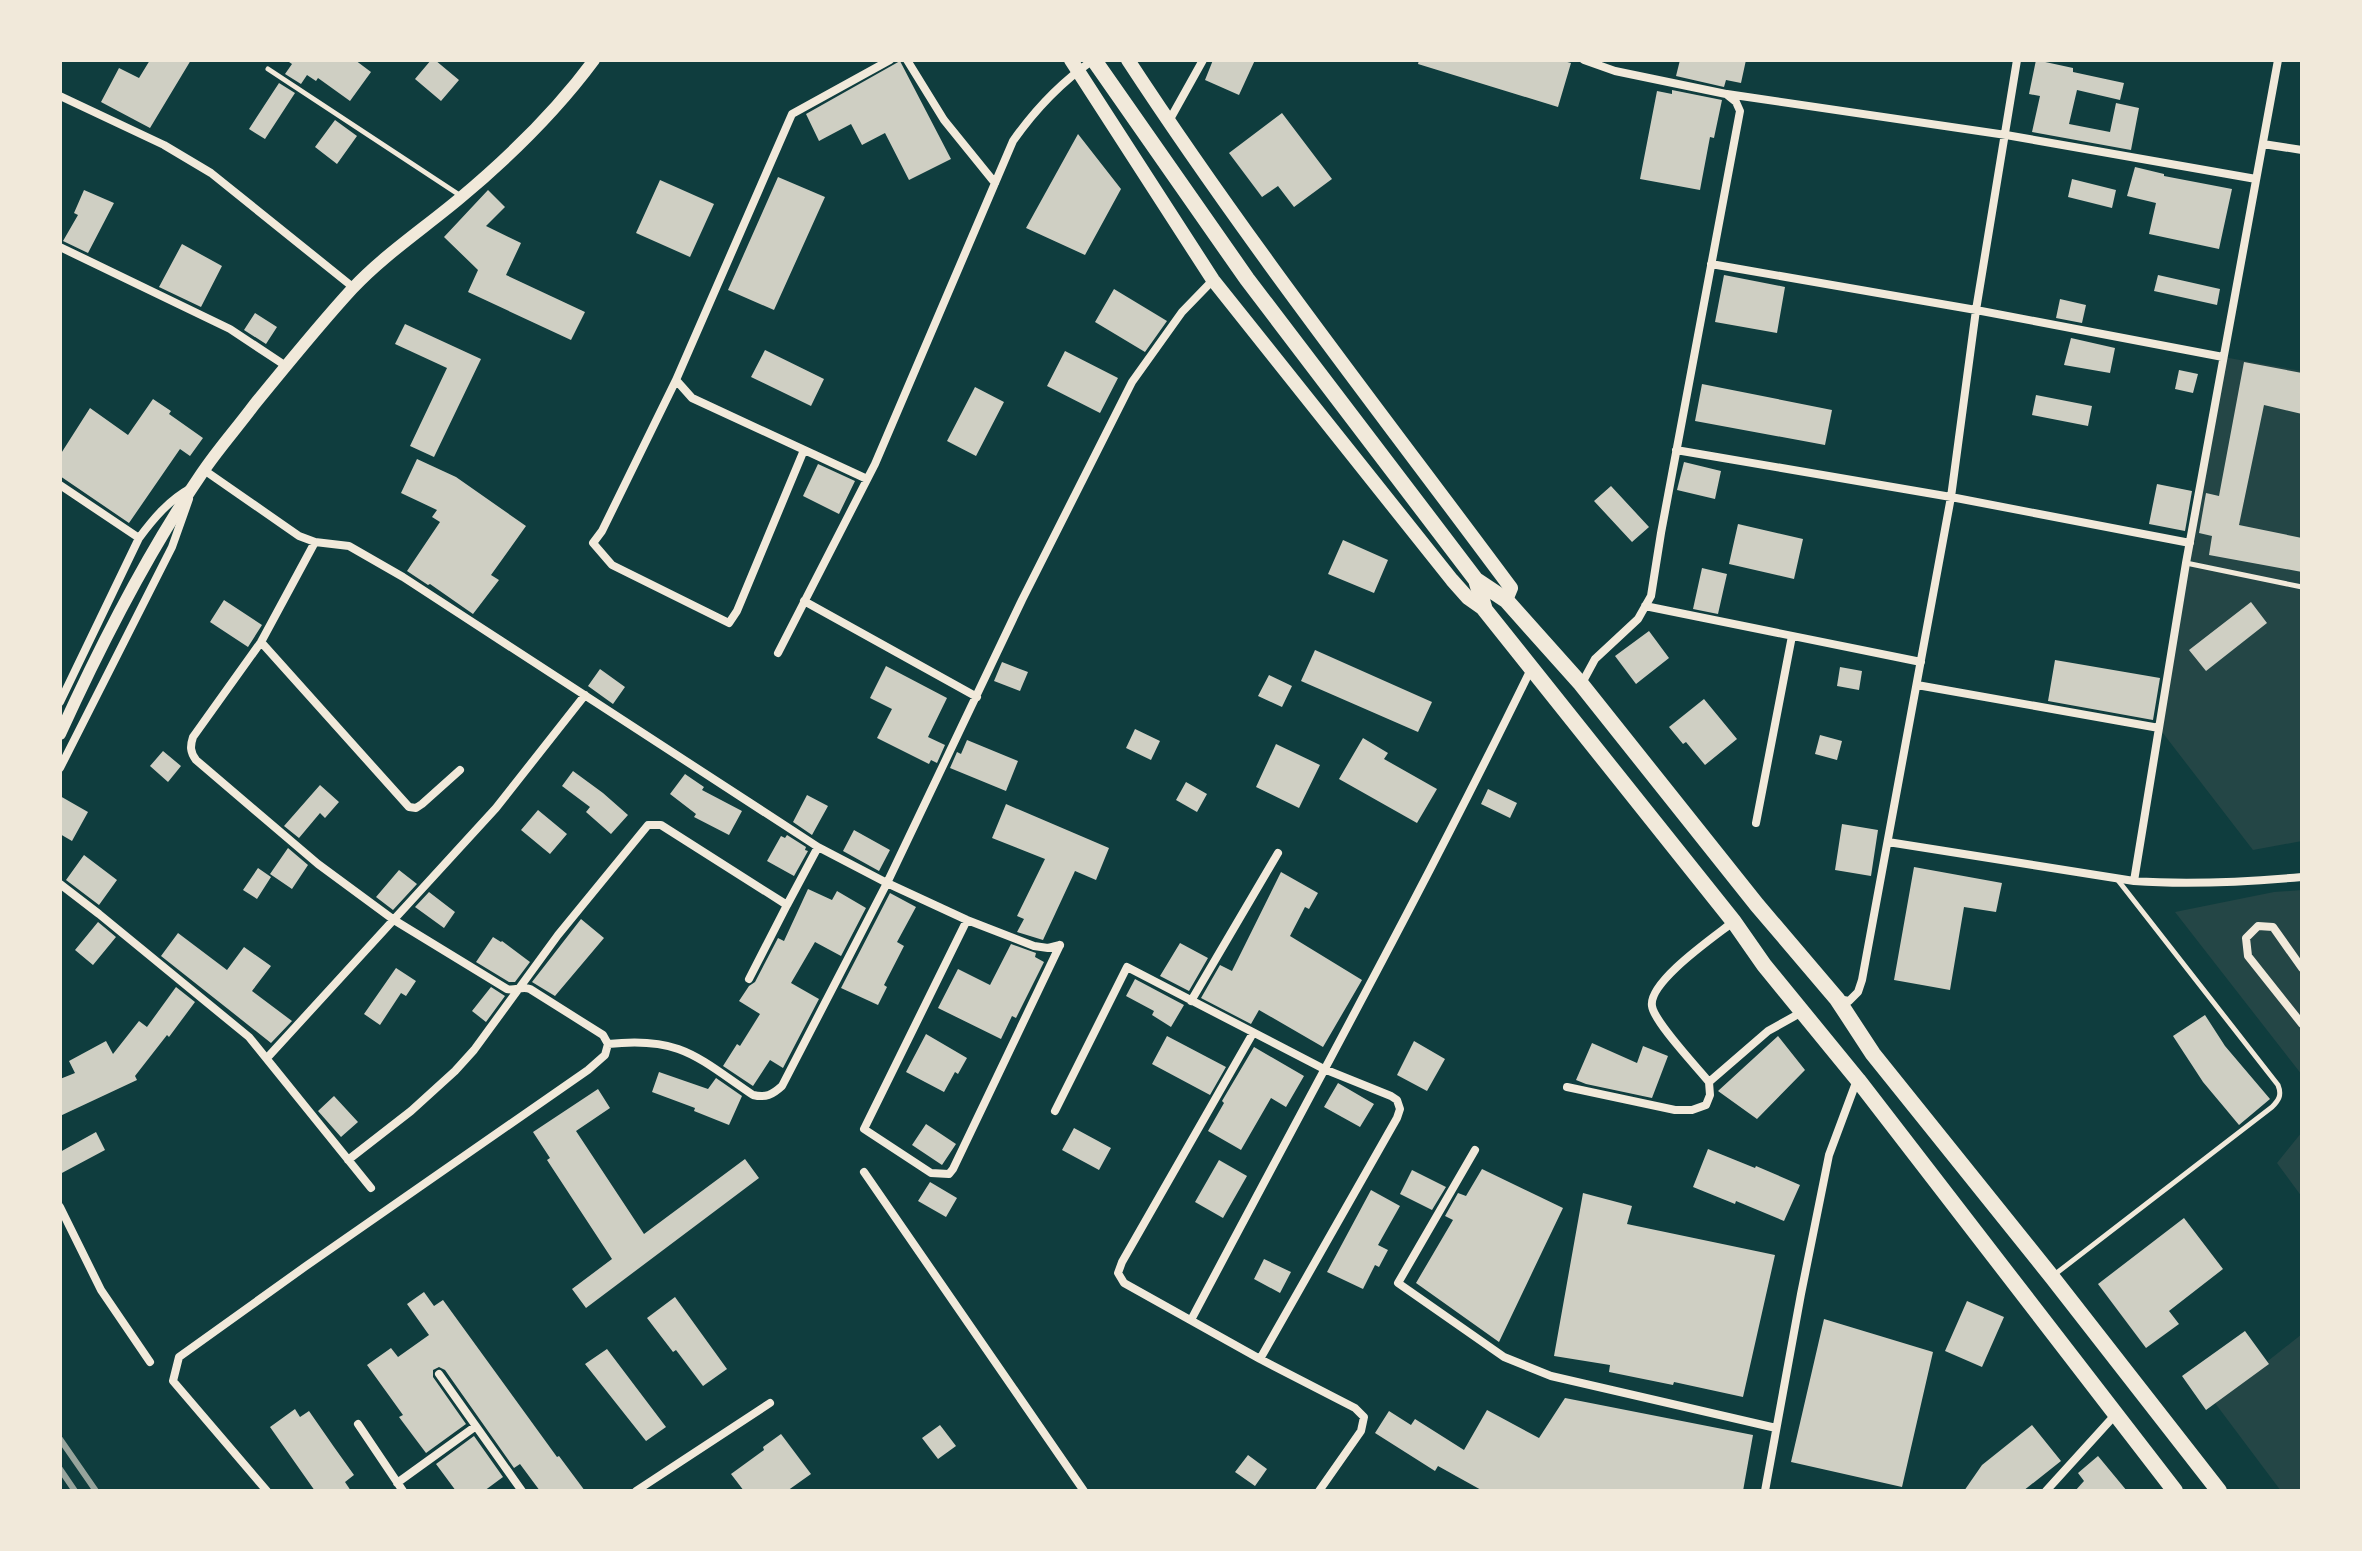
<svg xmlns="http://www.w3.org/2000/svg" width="2362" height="1551" font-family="Karla,sans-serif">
<rect width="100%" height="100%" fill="#0f3d3e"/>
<path fill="#244646" d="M2223,357L2302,371V841L2253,850L2159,728Z
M2302,890V1075L2175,912L2274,892Z
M2302,1132V1197L2277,1163Z
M2302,1334V1491H2281L2215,1403Z"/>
<path fill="#cfcfc3" d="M150,60H191L150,128L101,102L119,68L139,78Z
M286,60H355L371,72L350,101L318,78L316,81L307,75L301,84L285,74L292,64Z
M431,60H435L459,80L441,101L415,79Z
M1213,60H1255L1239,95L1205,80Z
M1419,60H1560L1571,63L1558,107L1418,64Z
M1680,60H1746L1741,83L1726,80L1724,87L1676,76Z
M2036,60L2073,68V72L2124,83L2120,100L2077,90L2069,124L2110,132L2116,103L2139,108L2131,150L2032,132L2040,96L2029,94Z
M900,61L951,159L909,180L885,133L862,145L851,124L819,141L806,114Z
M279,83L295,93L265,139L249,129Z
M1672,90L1722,100L1714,138L1710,137L1700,190L1640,179L1657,91L1672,94Z
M1282,113L1332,179L1294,207L1278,186L1262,197L1229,153Z
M335,120L357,136L337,164L315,147Z
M1078,134L1121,189L1085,255L1026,228Z
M2135,167L2164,174V176L2232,189L2219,249L2149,234L2156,203L2127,196Z
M778,177L825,197L774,310L728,290Z
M2072,179L2116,190L2112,208L2068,197Z
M660,180L714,204L690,257L636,233Z
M84,190L114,203L88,253L63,241L78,215L74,213Z
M488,190L505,207L486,226L521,243L506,275L585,312L571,340L468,292L478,270L444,237Z
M182,244L222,266L201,307L159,287Z
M1724,275L1785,287L1777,333L1715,322Z
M2158,275L2220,289L2217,305L2154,291Z
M1114,289L1167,321L1145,352L1095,322Z
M2060,299L2086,305L2082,323L2056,318Z
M255,313L277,327L266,344L244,330Z
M405,324L481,359L434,457L410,446L447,368L395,344Z
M2071,338L2115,348L2110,373L2064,365Z
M765,350L824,379L811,406L751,377Z
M1065,351L1118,378L1100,413L1047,386Z
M2244,362L2302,373V414L2264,405L2239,525L2302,538V572L2209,555L2212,536L2199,533L2206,493L2219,496Z
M2179,370L2198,374L2193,393L2175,389Z
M1702,384L1832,410L1825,445L1695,421Z
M975,387L1004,402L976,456L947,441Z
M2036,395L2092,406L2088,426L2032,415Z
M153,399L171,411L169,414L203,438L190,456L180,449L129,523L60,476V455L90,408L128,435Z
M417,459L456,477L526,526L491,575L499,580L473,614L430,584L428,585L407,571L440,522L432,517L437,510L401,493Z
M1684,462L1721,471L1715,499L1677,490Z
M818,464L855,481L839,514L803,496Z
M2157,484L2192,491L2185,531L2149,524Z
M1611,486L1649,527L1632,542L1594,501Z
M1738,524L1803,539L1794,579L1729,564Z
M1343,540L1388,560L1374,593L1328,574Z
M1702,568L1727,574L1718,614L1693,609Z
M224,600L262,625L248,647L210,622Z
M2251,602L2267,623L2206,671L2189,650Z
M1649,631L1669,658L1636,684L1615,656Z
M1315,650L1432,702L1418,732L1301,681Z
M2055,660L2160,678L2153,720L2048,701Z
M1002,662L1028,672L1020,691L994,681Z
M886,666L947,698L928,737L945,745L937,763L931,760L929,764L877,738L892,709L870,698Z
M1840,667L1862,671L1859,690L1837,686Z
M600,669L625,687L613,704L588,686Z
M1269,675L1292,686L1282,707L1258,696Z
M1704,699L1737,739L1705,765L1686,742L1683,744L1669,727Z
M1135,729L1160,741L1151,760L1126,748Z
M1820,735L1842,741L1837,760L1815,754Z
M1363,738L1388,753L1384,759L1437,789L1417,823L1339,779Z
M967,740L1018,761L1006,791L950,768L957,752L961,754Z
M1276,744L1320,765L1299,808L1256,787Z
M163,751L181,766L168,782L150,766Z
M573,771L603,793L628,815L611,834L586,812L590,807L562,786Z
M685,774L704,787L702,790L742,811L729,835L694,817L696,814L670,794Z
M1186,782L1207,794L1197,812L1176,800Z
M320,785L339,802L325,818L320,813L299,838L284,826Z
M1488,789L1517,803L1510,818L1481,804Z
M807,795L828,806L812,835L793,822Z
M60,796L88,812L72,841L60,834Z
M1006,804L1109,848L1096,880L1075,871L1043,940L1017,932L1024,919L1017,916L1045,859L992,838Z
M538,810L567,834L550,854L521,830Z
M1842,824L1878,830L1871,876L1835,870Z
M854,830L890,850L879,871L843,851Z
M787,835L806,847L805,850L808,851L794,876L767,861L781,836L785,838Z
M288,848L308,865L292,889L270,874Z
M84,855L117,880L99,905L66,880Z
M1914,867L2002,883L1996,912L1964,907L1950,990L1894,980Z
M258,868L271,877L257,899L243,890Z
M399,870L417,884L393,910L376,897Z
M1281,872L1318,893L1309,909L1305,907L1290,936L1362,980L1323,1047L1259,1010L1251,1024L1201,998L1220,965L1232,971Z
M808,889L832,900L837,891L866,908L841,956L815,942L791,983L819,999L783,1068L770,1060L753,1086L723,1066L737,1044L740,1046L760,1014L739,1001L749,986L755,982L778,938L784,941Z
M429,892L455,912L444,928L415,907Z
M890,893L916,907L897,942L904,946L884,985L887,987L878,1005L841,988Z
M581,919L604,938L555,996L532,982Z
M98,922L116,937L93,965L75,950Z
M178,933L227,970L244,947L271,966L252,991L292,1021L271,1043L161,956Z
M493,937L501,942L502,941L530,962L515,982H509L476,962Z
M1180,943L1208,958L1189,991L1160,976Z
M1011,944L1036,953L1035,957L1044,962L1016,1018L1012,1016L1001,1039L938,1008L958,969L990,985Z
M396,968L416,981L406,996L401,993L380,1025L364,1014Z
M1135,979L1184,1005L1171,1027L1152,1015L1154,1011L1126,996Z
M176,987L195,1002L169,1037L167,1035L135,1076L137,1080L60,1116V1079L75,1073L69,1061L106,1041L113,1054L139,1021L147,1027Z
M491,987L505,996L486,1022L472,1011Z
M2205,1015L2225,1046L2270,1099L2239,1125L2203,1082L2173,1036Z
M926,1034L967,1058L958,1074L955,1072L944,1092L906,1072Z
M1167,1036L1226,1067L1210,1095L1152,1064Z
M1778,1036L1805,1070L1757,1119L1718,1091Z
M1414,1041L1445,1059L1427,1091L1397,1075Z
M1592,1043L1637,1063L1643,1046L1668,1056L1652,1098L1586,1084L1576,1080Z
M1254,1047L1304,1076L1286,1107L1271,1098L1241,1150L1208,1131L1224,1103L1222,1101Z
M659,1072L708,1089L716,1078L742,1096L729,1125L694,1111L695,1108L652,1092Z
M1338,1083L1374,1104L1360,1127L1324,1107Z
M598,1089L610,1108L576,1131L644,1234L745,1159L759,1178L586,1308L572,1289L612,1259L547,1160L550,1158L533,1132Z
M334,1096L358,1122L341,1137L318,1111Z
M926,1124L956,1144L942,1165L912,1145Z
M1074,1128L1111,1148L1099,1170L1062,1150Z
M96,1132L105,1150L60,1174V1152Z
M1708,1149L1755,1168L1756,1166L1800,1185L1784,1221L1736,1201L1735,1204L1693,1187Z
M1219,1160L1247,1176L1223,1218L1195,1202Z
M1482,1169L1563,1208L1499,1342L1416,1283L1453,1220L1445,1216L1458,1193L1466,1196Z
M1412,1170L1446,1187L1432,1210L1400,1194Z
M930,1182L957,1198L946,1217L918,1201Z
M1371,1190L1400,1206L1378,1245L1388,1250L1379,1267L1375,1265L1363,1289L1327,1272Z
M1583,1193L1632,1206L1627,1224L1775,1255L1743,1397L1674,1382L1673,1385L1609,1372L1610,1365L1554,1356Z
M2184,1218L2223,1269L2169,1311L2179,1324L2146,1348L2098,1284Z
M1264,1259L1291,1272L1280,1293L1254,1279Z
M424,1292L434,1306L443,1300L557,1457L559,1456L585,1491H540L520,1464L514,1468L445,1370L439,1367L433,1370V1377L466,1424L426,1453L399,1417L403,1415L367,1365L391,1348L398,1357L429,1335L407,1304Z
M675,1297L727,1369L703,1386L676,1350L673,1352L647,1318Z
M1967,1301L2004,1317L1982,1367L1945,1351Z
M1824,1319L1933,1352L1902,1487L1791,1462Z
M2245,1331L2269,1364L2206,1410L2182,1376Z
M607,1349L666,1427L646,1441L585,1364Z
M1565,1398L1753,1435L1743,1491H1483L1438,1466L1435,1471L1375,1433L1389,1411L1411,1425L1415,1419L1464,1450L1487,1410L1539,1438Z
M295,1409L300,1417L309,1411L334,1447L354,1475L345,1482L351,1491H315L270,1427Z
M940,1425L956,1446L938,1459L922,1438Z
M2032,1425L2061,1461L2023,1491H1964L1982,1465Z
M781,1434L811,1474L787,1491H744L731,1474L764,1450L763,1447Z
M474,1436L503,1477L484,1491H456L436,1464Z
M1248,1455L1267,1469L1255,1486L1235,1472Z
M2098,1456L2127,1491H2075L2084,1481L2078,1473Z"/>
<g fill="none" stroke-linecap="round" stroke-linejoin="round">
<path stroke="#f1e9da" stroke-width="5" d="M268,69L461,196
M2186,563L2302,587
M2054,1275L2272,1107C2279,1100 2282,1095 2278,1085L2117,879"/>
<path stroke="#f1e9da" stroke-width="8" d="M907,60L944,120L995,183
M1727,94L2006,135L2256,179
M60,96L164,145L211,173L354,288
M1169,121L1203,60
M2263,144L2302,150
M60,247L230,329L286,366
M1711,264L1976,310L2223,357
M676,380L602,531L593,543L612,565L729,623L737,611L804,450
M1676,450L1951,497L2190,543
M204,470L299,536L315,542L349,546L403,577L818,847L887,883L967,920L1034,946L1048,948L1060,945
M867,479L692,398L676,380L792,114L890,60
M60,485L139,538
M804,601L977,697
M1645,606L1921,662
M261,642L409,807L416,808L422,804L460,770
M778,653L875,464L1013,141C1034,111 1063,81 1093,60
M1582,683L1595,659L1638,619L1651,596L1661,533L1740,111L1736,102L1726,94L1615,71L1584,60
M1917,685L2159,728
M60,702L139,538C154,518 169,500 191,488
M60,768L172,547L189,499
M1756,823L1792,636
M1888,842L2134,881C2190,885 2246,882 2302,877
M2134,881L2186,563L2278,60
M60,884L99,914L249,1037L371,1188
M787,905L818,847
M967,920L864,1129L931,1173L949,1174L953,1169L1060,945
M2302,968L2273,927L2258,926L2246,938L2248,956L2302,1024
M1838,999L1849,1001L1858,992L1862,980L1951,497L1976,310L2017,60
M1191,1001L1278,853
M1253,1033L1122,1262L1118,1273L1124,1283L1260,1359L1355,1408L1364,1417L1361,1431L1319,1491
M608,1044C680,1036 697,1057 753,1095C766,1098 772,1095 782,1086L887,883L1022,600L1132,382L1182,312L1213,280
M267,1058L496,808L585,695
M1709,1082L1768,1031L1802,1012
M1567,1087L1675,1110H1692L1706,1105L1710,1095L1709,1082C1697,1067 1654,1022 1652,1006C1648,982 1714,937 1733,922
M1055,1111L1127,967L1324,1069L1391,1096L1397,1100L1400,1109L1397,1118L1260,1359
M1475,1150L1398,1283L1504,1357L1551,1376L1776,1428
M348,1160L411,1111L455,1071L474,1050L558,935L648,825H661L787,905L749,979
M864,1172L1084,1491
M60,1207L101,1290L150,1362
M1191,1320C1305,1104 1424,889 1531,669
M439,1374L522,1491
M358,1424L403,1491
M397,1483L476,1426
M267,1491L173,1381L179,1357L306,1266L588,1070L605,1055L608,1044L603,1035L530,989C522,986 515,991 507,989L394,920L318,864L196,760C190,752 190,746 193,737L261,642L315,542
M636,1491L770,1403
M1765,1491L1801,1294L1829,1155L1857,1080
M2046,1491L2115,1415"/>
<path stroke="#f1e9da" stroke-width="12" d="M60,734C101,644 146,555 202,473C218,449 237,428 254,405C286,366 318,326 352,289C384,255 423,229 459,199C507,159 557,110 594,60"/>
<path stroke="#f1e9da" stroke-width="14" d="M1071,60L1213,280L1452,580L1468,598L1485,610
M1128,60C1247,242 1381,413 1511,588L1506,600"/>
<path stroke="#f1e9da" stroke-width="16" d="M1094,60L1247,279L1476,580L1506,600L1581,684L1757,905L1837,999L1873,1054L2052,1277L2219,1491
M1476,580L1485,610L1734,922L1764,965L1858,1080L2175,1491"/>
<path stroke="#97a49c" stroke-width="6" d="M60,1439L96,1491
M60,1469L75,1491"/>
</g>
<rect width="2362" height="1551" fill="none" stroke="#f1e9da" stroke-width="124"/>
</svg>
